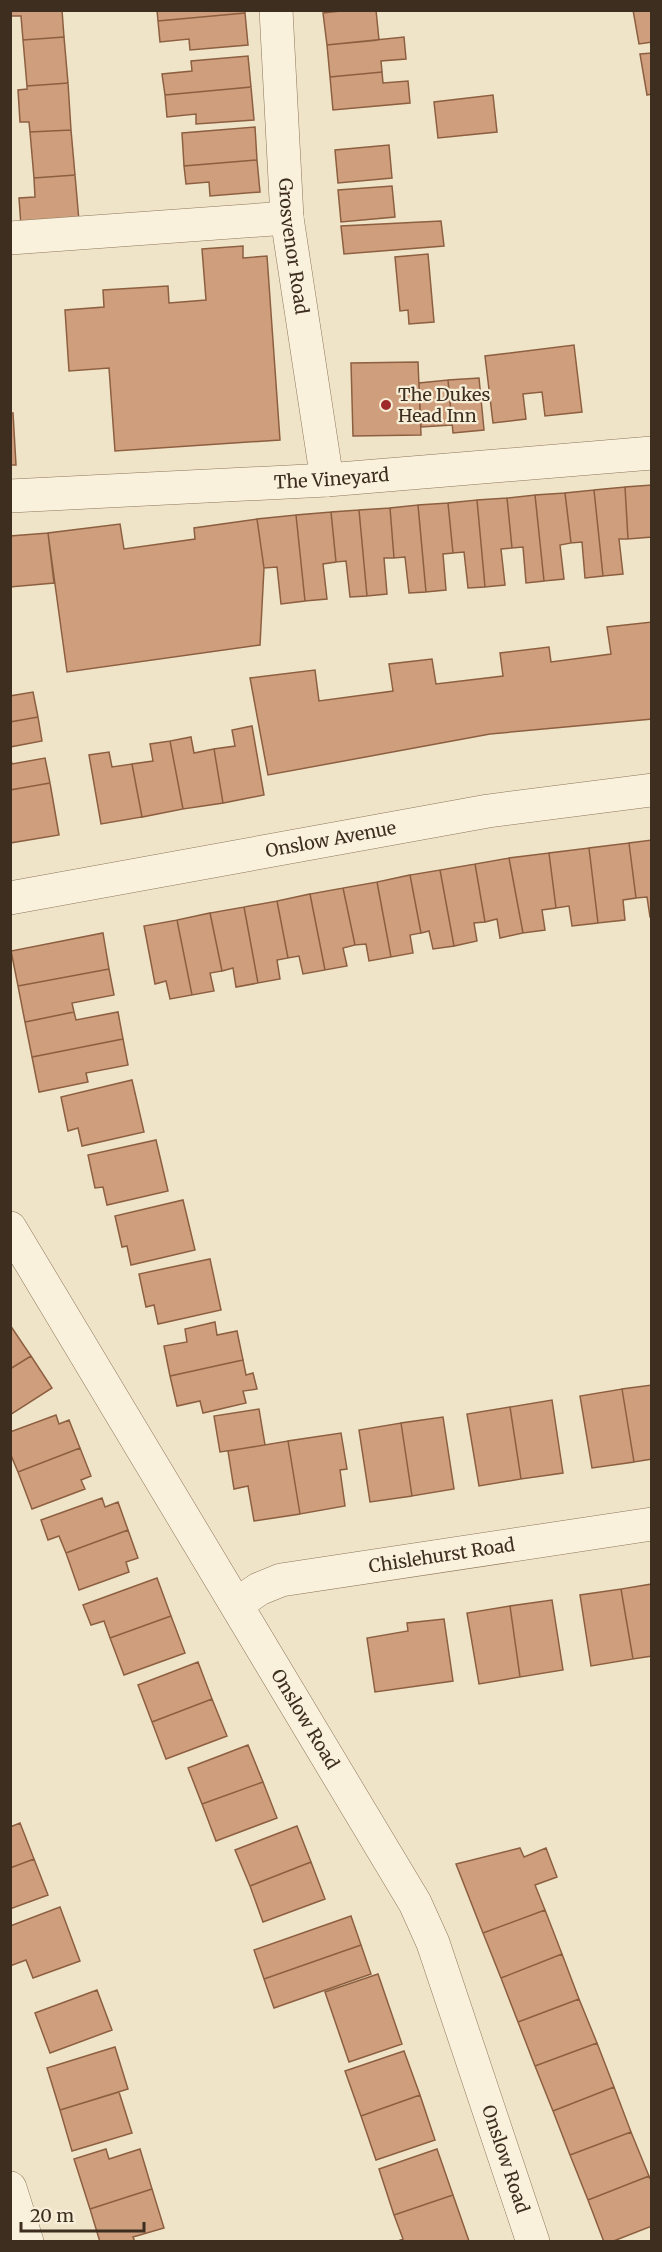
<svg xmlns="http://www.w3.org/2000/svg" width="662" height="2252" font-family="Merriweather,serif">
<rect width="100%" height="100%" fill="#f0e4c8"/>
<path fill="#cf9f7d" stroke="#8d5f41" stroke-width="1.5" d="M10,10H62L64,37L23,40L21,16H10Z
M157,10H245V13L158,21Z
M350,10H376L379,40L327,45L323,13Z
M633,10H652V42L639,44Z
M245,13L248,45L190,50L189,39L160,42L158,21Z
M64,37L68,83L27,86L23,40Z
M404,37L406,59L381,61L382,72L330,77L327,45Z
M652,53V94L647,95L640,54Z
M248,56L251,87L165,95L162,74L192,71L191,61Z
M382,72L383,83L408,81L410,103L333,110L330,77Z
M68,83L71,130L30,132L29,122H20L18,90L27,89V86Z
M251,87L254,120L196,124V114L167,117L165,95Z
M493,95L497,132L438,138L434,102Z
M255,127L257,160L184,166L182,133Z
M71,130L75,175L34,178L30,132Z
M389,145L392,178L338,183L335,150Z
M257,160L260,192L210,196L209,182L186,184L184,166Z
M75,175L79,221L21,226L19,198L35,197L34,178Z
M392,186L395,217L341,222L338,190Z
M441,221L444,246L344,254L341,226Z
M243,246V258L267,256L280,440L115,451L109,368L69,371L65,310L104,307L103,290L168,286L169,303L206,300L202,249Z
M428,254L434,322L409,324L408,310L400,311L395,257Z
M574,345L582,412L545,416L542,392L523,394L526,419L493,423L485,356Z
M418,362L421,435L353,436L351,363Z
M479,378L484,430L453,433L448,380Z
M448,380L452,425L421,427L419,383Z
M10,413H13L16,465H10Z
M652,485V537L628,539L625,487Z
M625,487L628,539H619L623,574L603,576L594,490Z
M594,490L603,576L585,578L582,542L571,543L565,493Z
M565,493L571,543L560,545L564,579L544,581L535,495Z
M535,495L544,581L526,583L523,547L512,548L507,498Z
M507,498L512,548L501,549L505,585L485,587L477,500Z
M477,500L485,587L468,588L464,552L453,553L448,503Z
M448,503L453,553L443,554L446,590L426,592L418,505Z
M418,505L426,592L409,593L405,557L394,558L390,508Z
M390,508L394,558H384L387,594L367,596L359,510Z
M359,510L367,596L350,597L346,561L336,562L331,512Z
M331,512L336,562L323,564L327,599L305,601L296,515Z
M296,515L305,601L281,604L277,567L264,568L257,519Z
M257,519L264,568L260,645L67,672L48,533L120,524L124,549L195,539L194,528Z
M48,533L54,583L10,587V536Z
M652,622V719L490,734L268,775L250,678L315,670L319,701L393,691L389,664L432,659L436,684L503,676L500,653L549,647L551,662L611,654L607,627Z
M33,692L38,717L10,722V696Z
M38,717L42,741L10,747V722Z
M252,726L264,795L223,803L214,749L235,746L232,730Z
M191,737L194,753L214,749L223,803L183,809L170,741Z
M170,741L183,809L142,817L132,764L153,761L150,744Z
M109,752L112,767L132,764L142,817L101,824L89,755Z
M10,756L12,764L45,758L50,783L10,790Z
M50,783L59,835L10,843V790Z
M652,840V917H650L647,897L636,898L629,843Z
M629,843L636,898L623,900L625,920L598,923L589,848Z
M589,848L598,923L572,926L569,906L556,908L549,853Z
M549,853L556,908L542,910L545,930L523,933L509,858Z
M509,858L523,933L500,938L497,919L485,922L475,864Z
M475,864L485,922L474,923L477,941L454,946L440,870Z
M440,870L454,946L433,949L429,931L421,933L410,875Z
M410,875L421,933L410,935L413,953L391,957L377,882Z
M377,882L391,957L369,961L366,944L355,945L343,888Z
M343,888L355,945L343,948L347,966L325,970L310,894Z
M310,894L325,970L303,974L299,956L288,958L277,901Z
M277,901L288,958L277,960L280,979L258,983L244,907Z
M244,907L258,983L236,987L233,968L222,971L210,913Z
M210,913L222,971L210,973L214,991L192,995L177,920Z
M177,920L192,995L170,999L166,981L155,984L144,926Z
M103,933L109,969L18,986L11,951Z
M109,969L114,995L72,1003L74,1012L25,1022L18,986Z
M74,1012L76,1020L118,1012L123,1039L32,1057L25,1022Z
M123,1039L128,1065L86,1073L88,1082L39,1092L32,1057Z
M132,1080L144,1132L82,1146L78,1128L68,1131L61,1097Z
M156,1140L168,1191L107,1205L103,1187L95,1188L88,1155Z
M183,1200L195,1250L131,1265L127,1246L122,1247L115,1216Z
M210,1259L221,1310L158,1324L154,1305L146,1307L139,1274Z
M215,1322L217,1335L237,1331L243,1360L170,1376L164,1346L187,1342L185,1329Z
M10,1325L31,1356L10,1369Z
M31,1356L52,1388L10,1415V1369Z
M243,1360L246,1375L253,1373L257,1389L243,1391L246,1403L203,1413L200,1401L177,1406L170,1376Z
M652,1385V1459L634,1462L622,1389Z
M622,1389L634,1462L592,1468L580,1396Z
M552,1400L563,1473L521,1479L510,1407Z
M510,1407L521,1479L479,1486L467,1414Z
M259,1409L265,1445L220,1452L214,1416Z
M56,1415L59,1424L69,1420L80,1448L18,1472L10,1453V1432Z
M443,1417L454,1489L412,1496L401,1423Z
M401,1423L412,1496L370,1502L359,1430Z
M341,1433L347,1469L340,1470L345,1506L300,1514L288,1441Z
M288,1441L300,1514L254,1521L248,1486L234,1489L228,1451Z
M80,1448L91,1476L81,1480L85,1489L32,1509L18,1472Z
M102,1498L105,1507L118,1502L128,1530L66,1553L59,1536L48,1540L41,1520Z
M128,1530L138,1558L126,1562L129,1572L79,1590L66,1553Z
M157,1578L171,1616L110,1638L104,1621L91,1625L83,1605Z
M652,1584V1656L633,1659L621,1589Z
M621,1589L633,1659L591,1666L580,1595Z
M552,1600L563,1670L520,1677L510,1606Z
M510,1606L520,1677L479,1684L467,1613Z
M171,1616L185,1653L124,1675L110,1638Z
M444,1619L453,1681L375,1692L367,1638L408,1631L407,1623Z
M198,1662L212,1699L152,1722L138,1685Z
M212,1699L227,1736L166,1759L152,1722Z
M248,1745L263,1782L202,1804L188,1768Z
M263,1782L277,1818L216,1841L202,1804Z
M20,1823L34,1859L10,1868V1827Z
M297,1826L311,1862L250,1886L235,1850Z
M520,1848L524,1857L546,1848L557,1877L535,1885L545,1910L483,1933L456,1864Z
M34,1859L48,1895L10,1909V1868Z
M311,1862L325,1899L263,1922L250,1886Z
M60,1907L80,1961L33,1978L26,1960L10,1966V1926Z
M545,1910L562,1954L501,1978L483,1933Z
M351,1916L361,1945L264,1979L254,1950Z
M361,1945L371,1974L274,2008L264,1979Z
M562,1954L579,1999L518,2022L501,1978Z
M378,1974L402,2044L349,2062L325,1992Z
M97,1990L112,2030L50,2053L35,2013Z
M579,1999L597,2043L535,2066L518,2022Z
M597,2043L614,2087L553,2111L535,2066Z
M115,2047L128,2089L60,2110L47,2068Z
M404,2051L420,2095L361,2116L345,2071Z
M614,2087L631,2132L570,2155L553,2111Z
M119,2092L132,2133L72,2151L60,2110Z
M420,2095L435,2140L376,2160L361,2116Z
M631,2132L649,2176L588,2200L570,2155Z
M106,2149L109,2159L140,2149L152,2189L90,2209L74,2159Z
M437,2149L453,2195L394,2215L379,2169Z
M649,2176L652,2183V2226L611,2242H604L588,2200Z
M152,2189L164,2228L133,2237L135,2242H100L90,2209Z
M453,2195L469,2241L396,2242L403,2239L394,2215Z"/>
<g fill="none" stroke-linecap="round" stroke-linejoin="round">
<defs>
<g id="minor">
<path id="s1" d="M276,10L287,218L327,480"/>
<path d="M10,238L287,218"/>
<path id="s2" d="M10,496L327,480L652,453"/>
<path id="s3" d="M10,898L488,811L652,790"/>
<path id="s4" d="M10,1228L415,1903L433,1943L533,2242"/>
<path id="s5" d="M237,1604L259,1589L281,1580L652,1524"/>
<path d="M10,2188L27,2242"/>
</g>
</defs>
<use href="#minor" stroke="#8d765c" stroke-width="34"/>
<use href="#minor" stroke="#faf1dc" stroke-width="33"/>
</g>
<circle fill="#9e2a2b" stroke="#f7eed8" stroke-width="2" cx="386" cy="405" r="6"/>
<g text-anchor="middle" stroke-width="4.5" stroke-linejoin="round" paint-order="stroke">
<g font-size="18" fill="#3d2e20" stroke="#f7eed8">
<text dy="6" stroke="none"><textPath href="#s1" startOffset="237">Grosvenor Road</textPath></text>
<text dy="6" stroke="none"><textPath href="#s2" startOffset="322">The Vineyard</textPath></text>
<text dy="6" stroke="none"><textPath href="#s3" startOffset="326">Onslow Avenue</textPath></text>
<text dy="6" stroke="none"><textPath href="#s5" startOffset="213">Chislehurst Road</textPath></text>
<text dy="6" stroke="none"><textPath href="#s4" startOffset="573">Onslow Road</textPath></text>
<text dy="6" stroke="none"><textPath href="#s4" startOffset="1059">Onslow Road</textPath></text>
</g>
<g font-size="18" fill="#3d2e20" stroke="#f7eed8" text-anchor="start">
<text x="398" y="401">The Dukes<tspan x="398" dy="21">Head Inn</tspan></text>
</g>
</g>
<rect width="662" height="2252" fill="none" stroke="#3d2e20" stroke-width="24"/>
<path d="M21 2222v9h123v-9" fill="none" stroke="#3d2e20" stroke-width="3"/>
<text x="30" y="2222" font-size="18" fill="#3d2e20" stroke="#f7eed8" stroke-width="4.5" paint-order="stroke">20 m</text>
</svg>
